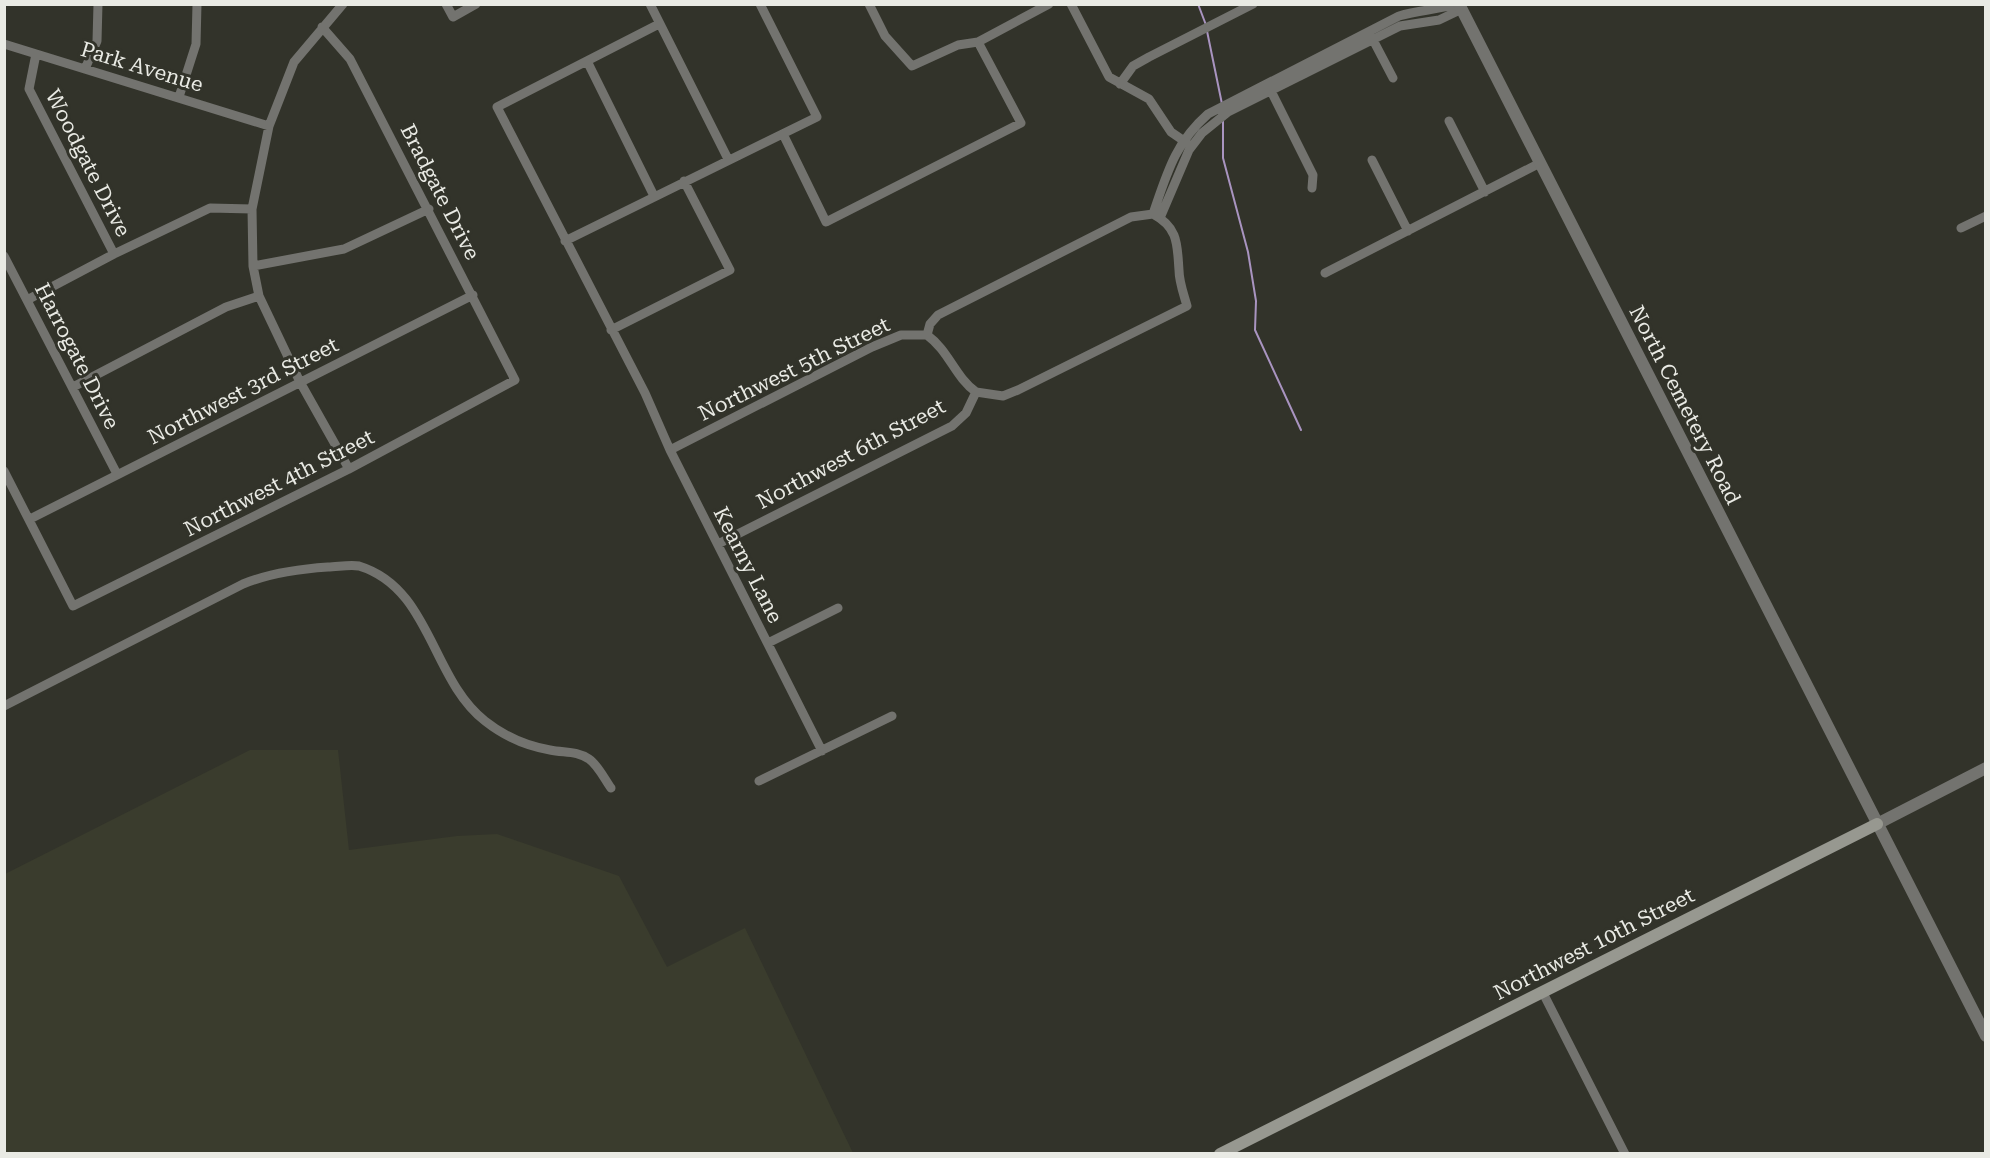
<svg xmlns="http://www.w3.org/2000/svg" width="1990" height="1158" font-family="'Roboto Serif',serif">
<rect width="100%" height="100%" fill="#32332a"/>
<path fill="#3a3c2d" d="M250,750H338L349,850L457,836L497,834L619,876L667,967L745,928L853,1153H5V874Z"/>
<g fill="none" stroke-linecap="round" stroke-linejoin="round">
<path stroke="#a994c0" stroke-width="2" d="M1198,4L1206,25
M1207,31L1222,104
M1223,119V158L1248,252L1256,301L1255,330L1301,430"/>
<path stroke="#73736f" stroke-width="9" d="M343,4L294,62L269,126L252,209L253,266L259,296L300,382L349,469
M446,4L453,17L476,4
M650,4L728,159
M869,4L885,36L912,66L958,45L978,42L1049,4
M1071,4L1109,77L1149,99L1171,132L1187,143
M659,24L497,107L645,393L670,450L822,751
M1371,36L1393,78
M4,44L269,126
M36,54L29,89L114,254
M587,61L654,196
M85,69L97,41L98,4
M1120,84L1133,66L1149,57L1253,4
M1269,87L1313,175L1312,188
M179,97L196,44L197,4
M1449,121L1485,192
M783,134L826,222L1021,123L978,42
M1372,160L1408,231
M1153,214C1167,173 1175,143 1208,114L1399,16C1419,10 1437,10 1457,4
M1160,218L1189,150L1202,133L1228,112L1400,26L1439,20L1462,9
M1961,228L1986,216
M565,241L817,117L760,4
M4,256L117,474
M253,266L344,249L429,209
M1325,273L1540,163
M27,300L114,254L210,208L252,209
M611,330L730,270L684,181
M927,335C949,351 955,377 976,392
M73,387L226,307L259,296
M670,450L872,347L901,335H927L930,324L938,315L1131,217L1153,214C1179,228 1177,245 1179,270C1179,282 1184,295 1187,306L1018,390L1003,396L976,392L966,413L952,426L718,544
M4,471L73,606L349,469L515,380L350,59L322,27
M30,519L473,295
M768,643L838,608
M4,706L243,584C270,573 299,569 328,567C337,567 350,564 359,566C431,588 431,679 485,721C504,736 526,746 550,750C565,753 577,751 589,759C598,765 605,780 611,788
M759,781L892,716
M1542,991L1625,1154"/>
<path stroke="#73736f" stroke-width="12" d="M1459,4L1986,1036
M1877,824L1986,768"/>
<path stroke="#979890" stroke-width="12" d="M1220,1154L1877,824"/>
</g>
<g text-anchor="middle" stroke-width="6" stroke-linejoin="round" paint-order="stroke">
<g font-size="21" fill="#e9eae4" stroke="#32332a">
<text transform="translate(142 67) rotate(17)" y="7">Park Avenue</text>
<text transform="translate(88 163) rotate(63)" y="7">Woodgate Drive</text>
<text transform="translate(440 192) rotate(63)" y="7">Bradgate Drive</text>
<text transform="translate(77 356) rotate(63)" y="7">Harrogate Drive</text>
<text transform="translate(794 369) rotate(-26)" y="7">Northwest 5th Street</text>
<text transform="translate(243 391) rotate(-27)" y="7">Northwest 3rd Street</text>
<text transform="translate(1685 405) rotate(63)" y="7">North Cemetery Road</text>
<text transform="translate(851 454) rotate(-28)" y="7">Northwest 6th Street</text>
<text transform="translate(279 483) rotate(-27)" y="7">Northwest 4th Street</text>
<text transform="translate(748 565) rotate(63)" y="7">Kearny Lane</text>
<text transform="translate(1594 944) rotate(-27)" y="7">Northwest 10th Street</text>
</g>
</g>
<rect width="1990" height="1158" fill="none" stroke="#e9eae4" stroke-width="12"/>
</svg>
